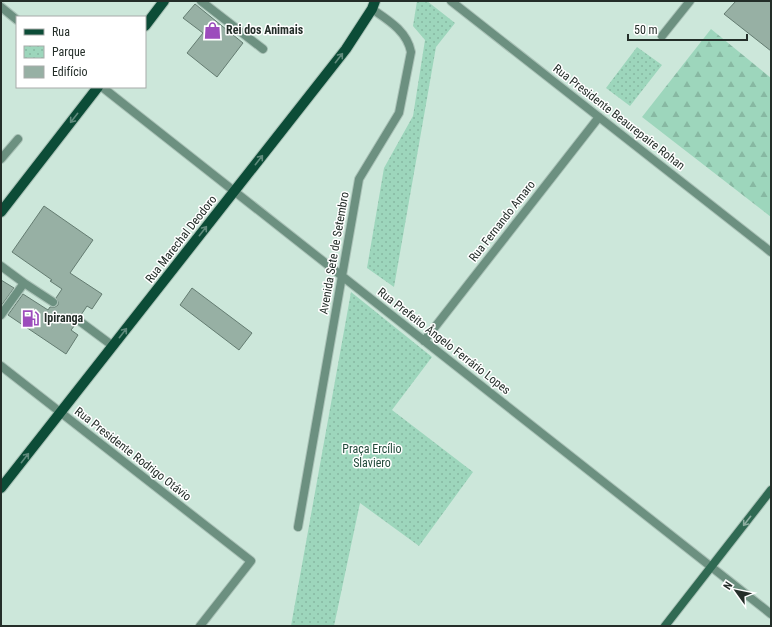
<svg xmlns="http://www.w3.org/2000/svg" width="772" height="627" font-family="'Roboto Condensed',sans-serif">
<defs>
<pattern id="forest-firs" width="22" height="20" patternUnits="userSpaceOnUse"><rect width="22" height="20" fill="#9dd6bc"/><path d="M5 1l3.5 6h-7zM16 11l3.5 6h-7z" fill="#87b8a2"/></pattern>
<pattern id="park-dots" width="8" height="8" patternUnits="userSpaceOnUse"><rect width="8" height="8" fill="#9dd6bc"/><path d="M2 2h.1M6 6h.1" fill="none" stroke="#87b8a2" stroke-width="1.8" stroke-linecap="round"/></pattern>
</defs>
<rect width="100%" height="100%" fill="#cce7da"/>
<path fill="url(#forest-firs)" d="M711,29L771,78V217L642,117Z"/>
<path fill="url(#park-dots)" d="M417,1H427L455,23L436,47L394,287L367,268L384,168L413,116L425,40L413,26Z
M637,47L662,65L630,106L606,88Z
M351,292L432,357L392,410L473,472L419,546L360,503L334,626H291Z"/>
<path fill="#97b0a4" stroke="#647c71" d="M736,1H771V51L724,14Z
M195,4L243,43L217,77L187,53L203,33L183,18Z
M44,206L93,240L70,273L102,294L92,309L87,306L81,315H76L73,317V322L75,325L71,330L78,335L66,354L8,315L23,294L48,310L50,307H55L58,305V302L56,298L62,289L50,281L52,280L12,252Z
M1,280L14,288L1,306Z
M192,288L252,333L239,350L180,305Z"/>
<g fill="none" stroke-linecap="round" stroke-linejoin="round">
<defs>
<path id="lane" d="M201,1L263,49
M1,159L18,139
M1,266L24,283
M1,315L24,283L53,302
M78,320L113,346"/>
<path id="street" d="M451,1L771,252
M1,7L17,20
M662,36L690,1
M102,87L771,614
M424,341L599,117
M1,366L251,561L200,626
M298,527L359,179L399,113L411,52C407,31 388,20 372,9"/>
<path id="secondary" d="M665,626L771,490"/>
<path id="primary" d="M145,26L164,1
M1,212L98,87
M1,488L346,49L372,9L375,1"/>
</defs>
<use href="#lane" stroke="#aac2b7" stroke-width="10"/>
<use href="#street" stroke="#aac2b7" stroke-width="10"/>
<use href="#secondary" stroke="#aac2b7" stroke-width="10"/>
<use href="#primary" stroke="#aac2b7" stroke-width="12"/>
<use href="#lane" stroke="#6c9080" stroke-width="8"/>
<use href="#street" stroke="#6c9080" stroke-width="8"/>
<use href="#secondary" stroke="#306a53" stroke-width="8"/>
<use href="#primary" stroke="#0c4c37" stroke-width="10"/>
</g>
<defs><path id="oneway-shaft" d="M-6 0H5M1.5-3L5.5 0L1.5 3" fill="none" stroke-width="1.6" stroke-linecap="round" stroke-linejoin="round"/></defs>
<g stroke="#618b7d">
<use href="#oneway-shaft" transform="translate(339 58) rotate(-52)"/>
<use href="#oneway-shaft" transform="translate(74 118) rotate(128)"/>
<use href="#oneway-shaft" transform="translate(259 160) rotate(-52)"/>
<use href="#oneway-shaft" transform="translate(203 231) rotate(-52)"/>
<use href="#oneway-shaft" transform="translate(123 333) rotate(-52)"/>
<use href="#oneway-shaft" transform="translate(25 458) rotate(-52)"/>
</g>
<use stroke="#8dada0" href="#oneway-shaft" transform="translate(747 521) rotate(128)"/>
<defs>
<symbol id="shop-bare" viewBox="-9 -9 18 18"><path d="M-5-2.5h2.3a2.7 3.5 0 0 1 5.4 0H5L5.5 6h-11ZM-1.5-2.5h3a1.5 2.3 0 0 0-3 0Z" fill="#9c4cbc" stroke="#fff" stroke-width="2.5" paint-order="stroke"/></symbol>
<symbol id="fuel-bare" viewBox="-9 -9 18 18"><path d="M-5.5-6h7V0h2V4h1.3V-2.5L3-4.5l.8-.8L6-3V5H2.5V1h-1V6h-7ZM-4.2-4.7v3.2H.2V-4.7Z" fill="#9c4cbc" stroke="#fff" stroke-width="2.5" paint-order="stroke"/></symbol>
</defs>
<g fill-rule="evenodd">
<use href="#shop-bare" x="200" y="18" width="25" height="25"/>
<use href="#fuel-bare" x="18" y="306" width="25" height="25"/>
</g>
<g text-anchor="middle" stroke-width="3" stroke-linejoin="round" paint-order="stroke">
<g font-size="12" font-weight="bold" fill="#242e29" stroke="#fff" text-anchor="start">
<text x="226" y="34">Rei dos Animais</text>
<text x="44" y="322">Ipiranga</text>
</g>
<g font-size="12" fill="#242e29" stroke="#fff">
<text transform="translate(619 117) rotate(38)" y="4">Rua Presidente Beaurepaire Rohan</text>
<text transform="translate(502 221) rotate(-52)" y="4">Rua Fernando Amaro</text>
<text transform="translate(181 239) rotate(-52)" y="4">Rua Marechal Deodoro</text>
<text transform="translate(334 253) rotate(-80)" y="4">Avenida Sete de Setembro</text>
<text transform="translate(444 341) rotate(38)" y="4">Rua Prefeito Ângelo Ferrário Lopes</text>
<text transform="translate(133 454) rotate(38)" y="4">Rua Presidente Rodrigo Otávio</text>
</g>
<g font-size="12" fill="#224a3a" stroke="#fff">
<text x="372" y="453">Praça Ercílio<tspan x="372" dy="14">Slaviero</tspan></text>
</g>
</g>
<rect width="772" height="627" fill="none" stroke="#242e29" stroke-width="4"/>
<rect x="16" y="16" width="130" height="72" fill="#ffffff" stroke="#a7aba9"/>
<rect x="24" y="29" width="20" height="6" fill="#0c4c37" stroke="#a7aba9"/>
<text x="52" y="36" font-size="12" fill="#242e29">Rua</text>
<rect x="24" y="46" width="20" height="12" fill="url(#park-dots)" stroke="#a7aba9"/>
<text x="52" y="56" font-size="12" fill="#242e29">Parque</text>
<rect x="24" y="66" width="20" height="12" fill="#97b0a4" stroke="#a7aba9"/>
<text x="52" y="76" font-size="12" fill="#242e29">Edifício</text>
<g transform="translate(736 591) rotate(303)" stroke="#ffffff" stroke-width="3" paint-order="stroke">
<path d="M0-3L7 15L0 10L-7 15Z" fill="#242e29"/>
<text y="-6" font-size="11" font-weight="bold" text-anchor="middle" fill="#242e29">N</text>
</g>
<path d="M628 34v6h119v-6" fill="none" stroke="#242e29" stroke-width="2"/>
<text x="634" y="34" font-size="12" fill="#242e29" stroke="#ffffff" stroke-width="3" paint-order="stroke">50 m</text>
</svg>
